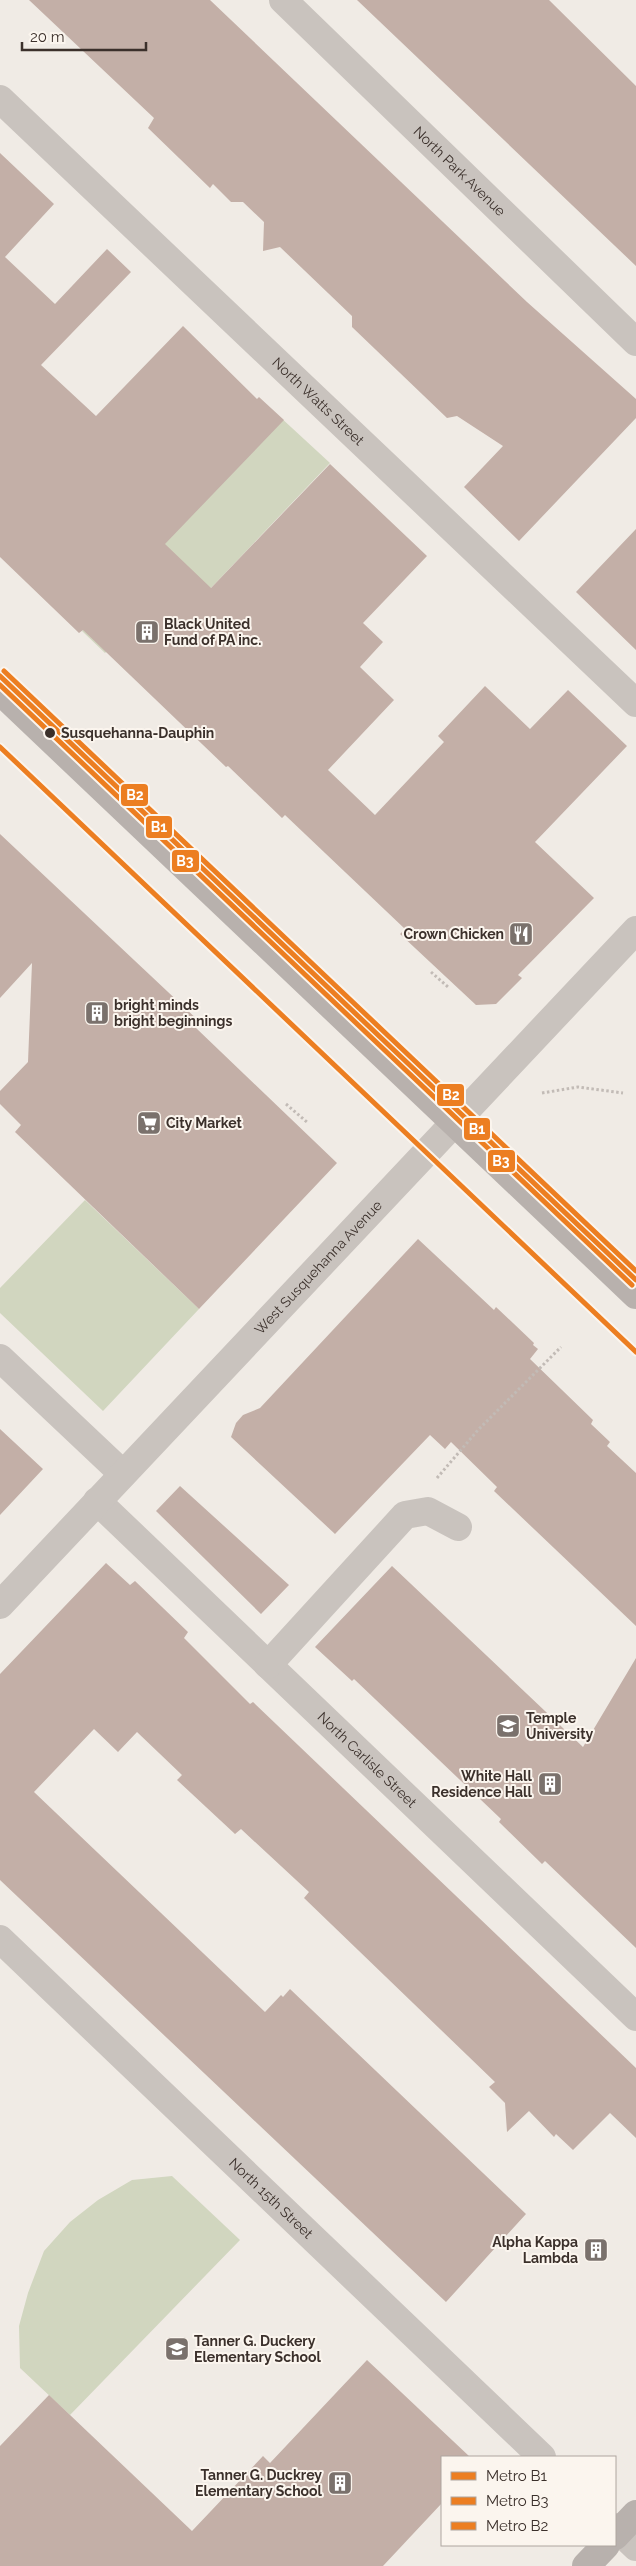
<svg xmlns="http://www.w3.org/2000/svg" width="636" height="2566" font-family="Raleway,sans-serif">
<rect width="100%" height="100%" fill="#f0ebe5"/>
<path fill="#d1d6bf" d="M279,416L330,463L208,591L143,613L105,653L82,631L162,547L171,529Z
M85,1200L199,1309L103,1411L0,1313V1288Z
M172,2176L240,2240L70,2415L20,2368L19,2326L28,2293L44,2251L70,2222L98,2200L132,2180Z"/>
<path fill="#c3afa7" d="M29,0H210L527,302L636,399V418L519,541L464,487L503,446L457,416L447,418L352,327V316L280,247L263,251L264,222L243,202H231L213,184L210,188L148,128L154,118Z
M357,0H549L636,86V266Z
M0,153L54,204L5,257L55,304L107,249L131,272L41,365L96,416L183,326L257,399L259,397L284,420L165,544L211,588L330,464L427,556L363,623L383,642L360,667L394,700L328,770L375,815L444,742L438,736L485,686L530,729L568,690L627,746L535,842L594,898L518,975L522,978L496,1004L476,1005L400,934L405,929L285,815L282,818L228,766L226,767L83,630L79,633L0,557Z
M636,529V650L576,592Z
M0,834L201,1023L196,1028L337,1163L199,1309L15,1132L21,1125L0,1104V1091L28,1062L32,963L0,998Z
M418,1239L494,1310L496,1307L534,1343L533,1345L538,1349L530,1359L593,1420L591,1424L610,1442L607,1446L636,1473V1626L494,1491L497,1487L451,1442L445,1449L430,1435L335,1534L231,1437L236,1423L243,1415L260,1408Z
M0,1429L43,1469L0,1515Z
M180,1486L289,1585L261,1614L156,1511Z
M106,1563L130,1585L135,1581L188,1632L184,1638L250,1704L253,1702L636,2068V2138L610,2113L573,2150L556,2134L554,2137L529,2111L507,2132L505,2103L489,2087L495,2082L304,1898L309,1892L241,1829L235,1834L177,1780L182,1775L137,1732L118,1752L94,1729L34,1792L265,2012L281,1995L283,1997L290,1989L526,2214L446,2302L0,1880V1674Z
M392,1566L583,1747L636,1658V1948L545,1861L542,1864L499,1822L501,1819L354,1679L352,1681L315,1647Z
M367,2360L470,2457H442V2503L383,2566H0V2446L49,2395L192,2531L263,2456L270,2463Z"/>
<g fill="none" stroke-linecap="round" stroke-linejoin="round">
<path stroke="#c2bbb6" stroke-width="3" stroke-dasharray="2.5 2.5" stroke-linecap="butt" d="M431,972L448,987
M542,1093L578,1087L623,1093
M286,1104L308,1123
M437,1478L478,1430L561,1347"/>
<g stroke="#c9c3be" stroke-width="28">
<path id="s1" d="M283,0L636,342"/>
<path id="s2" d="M0,99L636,703"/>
<path d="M0,1358L123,1474"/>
<path id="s3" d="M97,1501L636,2017"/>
<path id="s4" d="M0,1605L636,930"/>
<path d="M268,1665L405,1515L428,1511L458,1527"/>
<path id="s5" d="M0,1939L542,2457"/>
<path d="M615,2527L636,2547"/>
</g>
<path stroke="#b8b1ad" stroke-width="28" d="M0,691L636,1295
M615,2536L636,2514
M586,2566L606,2545"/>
<defs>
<path id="metro-1" d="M0,676L636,1280
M0,747L636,1352"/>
<path id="metro-2" d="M0,685L632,1285"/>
<path id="metro-3" d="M4,671L636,1271"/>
</defs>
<use href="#metro-1" stroke="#fbf5ee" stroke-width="9"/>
<use href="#metro-2" stroke="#fbf5ee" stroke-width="9"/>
<use href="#metro-3" stroke="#fbf5ee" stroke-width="9"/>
<use href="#metro-1" stroke="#ec7e21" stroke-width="5"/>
<use href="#metro-2" stroke="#ec7e21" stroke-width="5"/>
<use href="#metro-3" stroke="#ec7e21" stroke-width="5"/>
</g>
<defs>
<symbol id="building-square" viewBox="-11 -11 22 22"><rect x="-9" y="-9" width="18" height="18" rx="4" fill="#7a716c" stroke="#fbf5ee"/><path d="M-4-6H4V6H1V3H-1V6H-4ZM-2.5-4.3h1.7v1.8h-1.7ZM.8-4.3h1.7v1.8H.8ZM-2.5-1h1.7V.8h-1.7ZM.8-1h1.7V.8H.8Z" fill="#fff"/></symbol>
<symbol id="restaurant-square" viewBox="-11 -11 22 22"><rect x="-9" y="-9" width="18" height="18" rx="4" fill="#7a716c" stroke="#fbf5ee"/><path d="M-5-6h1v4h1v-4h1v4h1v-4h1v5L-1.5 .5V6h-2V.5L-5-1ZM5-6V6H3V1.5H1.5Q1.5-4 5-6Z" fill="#fff"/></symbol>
<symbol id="supermarket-square" viewBox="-11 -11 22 22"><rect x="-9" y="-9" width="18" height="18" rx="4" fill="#7a716c" stroke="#fbf5ee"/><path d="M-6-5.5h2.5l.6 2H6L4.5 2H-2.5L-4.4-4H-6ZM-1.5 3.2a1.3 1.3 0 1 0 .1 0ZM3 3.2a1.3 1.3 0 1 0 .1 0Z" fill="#fff"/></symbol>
<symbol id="university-square" viewBox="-11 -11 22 22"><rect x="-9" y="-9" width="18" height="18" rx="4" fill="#7a716c" stroke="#fbf5ee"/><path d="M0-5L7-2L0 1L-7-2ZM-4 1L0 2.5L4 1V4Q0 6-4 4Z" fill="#fff"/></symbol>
<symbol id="school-square" viewBox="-11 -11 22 22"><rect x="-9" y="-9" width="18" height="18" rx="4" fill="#7a716c" stroke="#fbf5ee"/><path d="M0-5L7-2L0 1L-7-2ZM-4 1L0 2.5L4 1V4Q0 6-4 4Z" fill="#fff"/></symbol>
</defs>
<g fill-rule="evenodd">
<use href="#building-square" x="133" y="618" width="28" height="28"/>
<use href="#restaurant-square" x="507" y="920" width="28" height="28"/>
<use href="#building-square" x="83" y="999" width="28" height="28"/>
<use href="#supermarket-square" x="135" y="1109" width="28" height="28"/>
<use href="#university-square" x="494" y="1712" width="28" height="28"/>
<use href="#building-square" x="536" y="1770" width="28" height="28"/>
<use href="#building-square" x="582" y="2236" width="28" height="28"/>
<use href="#school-square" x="163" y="2335" width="28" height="28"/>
<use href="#building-square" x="326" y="2469" width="28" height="28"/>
</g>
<circle fill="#3b302b" stroke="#fbf5ee" stroke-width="2" cx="50" cy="733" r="6"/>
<g text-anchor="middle" stroke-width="4" stroke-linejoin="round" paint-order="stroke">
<g font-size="14" fill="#3b302b" stroke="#fbf5ee">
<text dy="5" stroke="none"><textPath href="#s1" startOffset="246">North Park Avenue</textPath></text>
<text dy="5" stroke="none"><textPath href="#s2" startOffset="439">North Watts Street</textPath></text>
<text dy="5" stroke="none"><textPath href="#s4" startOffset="464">West Susquehanna Avenue</textPath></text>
<text dy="5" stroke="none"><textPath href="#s3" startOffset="374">North Carlisle Street</textPath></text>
<text dy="5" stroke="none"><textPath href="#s5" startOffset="375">North 15th Street</textPath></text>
</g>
<g font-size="14" font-weight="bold" fill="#3b302b" stroke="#fbf5ee" text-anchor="start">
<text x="164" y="629">Black United<tspan x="164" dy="16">Fund of PA inc.</tspan></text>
<text x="504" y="939" text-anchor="end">Crown Chicken</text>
<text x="114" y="1010">bright minds<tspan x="114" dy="16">bright beginnings</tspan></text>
<text x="166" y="1128">City Market</text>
<text x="526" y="1723">Temple<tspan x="526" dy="16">University</tspan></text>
<text x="532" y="1781" text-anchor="end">White Hall<tspan x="532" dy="16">Residence Hall</tspan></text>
<text x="578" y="2247" text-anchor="end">Alpha Kappa<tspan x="578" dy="16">Lambda</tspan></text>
<text x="194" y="2346">Tanner G. Duckery<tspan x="194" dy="16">Elementary School</tspan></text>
<text x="322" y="2480" text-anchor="end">Tanner G. Duckrey<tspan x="322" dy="16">Elementary School</tspan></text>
</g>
<g font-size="14" font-weight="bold" fill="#3b302b" stroke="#fbf5ee" text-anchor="start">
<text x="61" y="738">Susquehanna-Dauphin</text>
</g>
</g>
<g stroke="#fbf5ee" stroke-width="2">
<rect x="120" y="783" width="29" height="24" rx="5" fill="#ec7e21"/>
<rect x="145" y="815" width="28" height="24" rx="5" fill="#ec7e21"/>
<rect x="171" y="849" width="29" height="24" rx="5" fill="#ec7e21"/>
<rect x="436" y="1083" width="29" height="24" rx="5" fill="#ec7e21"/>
<rect x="463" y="1117" width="28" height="24" rx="5" fill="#ec7e21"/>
<rect x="487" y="1149" width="29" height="24" rx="5" fill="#ec7e21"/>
</g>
<g font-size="14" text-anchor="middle" font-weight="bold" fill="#fff">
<text x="135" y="800">B2</text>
<text x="159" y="832">B1</text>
<text x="185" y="866">B3</text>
<text x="451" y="1100">B2</text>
<text x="477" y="1134">B1</text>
<text x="501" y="1166">B3</text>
</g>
<rect x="441" y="2456" width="175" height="90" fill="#fbf5ee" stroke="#aea6a0"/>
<rect x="451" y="2472" width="25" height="8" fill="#ec7e21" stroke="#aea6a0"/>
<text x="486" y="2481" font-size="15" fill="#3b302b">Metro B1</text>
<rect x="451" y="2497" width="25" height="8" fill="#ec7e21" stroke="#aea6a0"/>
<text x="486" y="2506" font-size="15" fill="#3b302b">Metro B3</text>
<rect x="451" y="2522" width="25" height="8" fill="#ec7e21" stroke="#aea6a0"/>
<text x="486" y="2531" font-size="15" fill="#3b302b">Metro B2</text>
<path d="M22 42v8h124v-8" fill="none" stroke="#3b302b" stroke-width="2.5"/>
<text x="30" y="42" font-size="15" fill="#3b302b" stroke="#fbf5ee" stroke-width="4" paint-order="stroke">20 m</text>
</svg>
